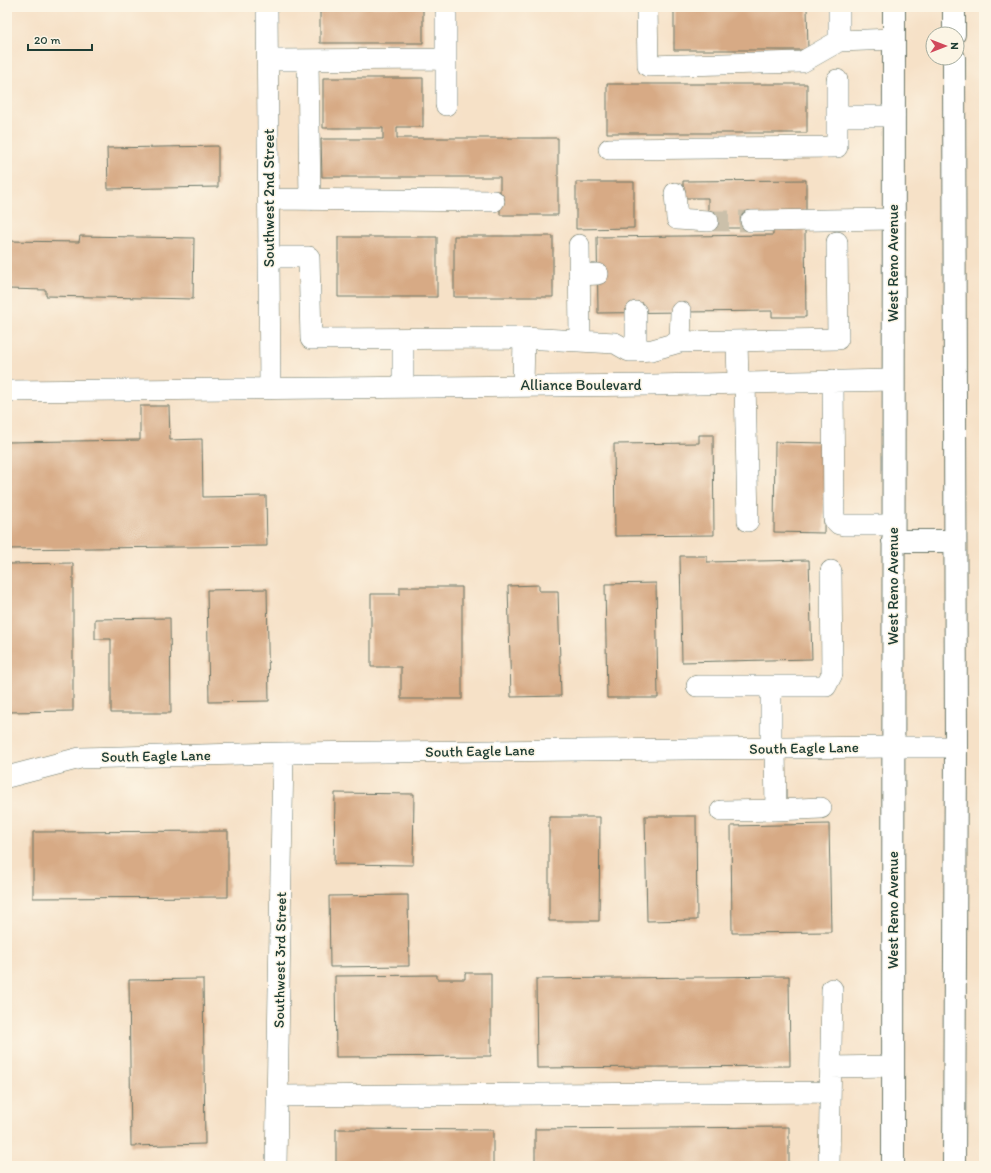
<svg xmlns="http://www.w3.org/2000/svg" width="991" height="1173" font-family="Itim,sans-serif">
<rect width="100%" height="100%" fill="#fcf5e5"/>
<filter id="ink" filterUnits="userSpaceOnUse"><feTurbulence type="fractalNoise" baseFrequency=".025" numOctaves="2"/><feDisplacementMap in="SourceGraphic" scale="8" xChannelSelector="R" yChannelSelector="G"/><feConvolveMatrix kernelMatrix="1 2 1 2 8 2 1 2 1" color-interpolation-filters="sRGB"/></filter>
<filter id="wash" filterUnits="userSpaceOnUse"><feTurbulence type="fractalNoise" baseFrequency=".012" numOctaves="4" result="noise"/><feDisplacementMap in="SourceGraphic" scale="16" xChannelSelector="R" yChannelSelector="G"/><feGaussianBlur stdDeviation="0.9" result="paint"/><feColorMatrix in="noise" values="0 0 0 0 0 0 0 0 0 0 0 0 0 0 0 0 0 1.4 0 .05"/><feComposite in="paint" operator="in"/></filter>
<g filter="url(#wash)">
<rect width="100%" height="100%" fill="#f6e1c7"/>
<g id="blocks">
<path fill="#d7aa85" d="M320,7H423V43H320Z
M674,7H807L808,50H674Z
M323,78H423V127H397V138H558V215H500V177H322L321,139H383V128H323Z
M607,84H807V133H607Z
M218,146V187L108,189L107,148Z
M806,180V210L751,228H708V198H683V181Z
M576,182H634V228L576,229Z
M773,230H805L806,317H772V311L598,313L597,237L773,235Z
M80,236L194,238L193,299L46,296V290L7,289V241L79,242Z
M454,236H553V297H454Z
M338,237H437V297H338Z
M140,406H169L170,440L202,439L203,497L266,496L267,546L7,549V442L140,440Z
M699,435H713L714,535L615,536L614,444L699,443Z
M775,442L825,443L824,533L774,532Z
M680,556H707V562L809,560L812,659L682,662Z
M73,563V711L7,712V564Z
M656,583L658,698H607L605,584Z
M539,585V591H558L561,696L511,697L508,586Z
M400,587H462V699H401V667H371V594H400Z
M267,589L269,701L209,702L207,590Z
M170,618L171,713H111V639H95V619Z
M335,793L414,794L413,865L334,864Z
M645,816H696L697,920L647,921Z
M549,817H600L599,921H549Z
M829,824L831,932L732,933L731,826Z
M228,831V897L33,898V832Z
M408,895L409,966L330,967L329,896Z
M465,973H491V1056L336,1057L335,976L437,975V979H465Z
M789,976L790,1066L537,1068L536,979Z
M203,979L205,1144L131,1146L129,980Z
M789,1127V1166H535V1129Z
M336,1129L493,1130V1166H336Z"/>
</g>
</g>
<g filter="url(#ink)">
<use href="#blocks" fill-opacity="0" stroke="#6a7667" stroke-width="1"/>
<g fill="none" stroke-linecap="round" stroke-linejoin="round">
<path stroke="#cbc0aa" stroke-width="21" stroke-dasharray="21 10" stroke-linecap="butt" d="M708,221H751"/>
<defs>
<path id="minor" d="M267,7L270,389
M647,7L648,66L802,62L839,41V7
M446,13V105
M839,41L894,39
M268,60L446,59
M308,60L310,200
M837,116H894
M609,149L837,147V80
M675,193L677,219L708,221
M269,199L494,201
M751,221L894,219
M579,245L580,341
M269,257H309L311,339L524,338L615,343L629,351H636L652,350L680,342L838,339L837,242
M579,275L598,274
M636,312V351
M403,339V387
M737,341L738,382
M680,342L681,312
M833,380L834,519L839,524L844,525H893
M745,382L748,521
M523,385L524,338
M7,391L653,385L893,380
M697,686H771
M771,748V686H826L832,674L831,571
M775,748L776,810L821,808
M7,777L80,758L283,753L893,747H956
M721,811L776,810
M831,1067L893,1066
M278,1096L830,1092
M276,1166L283,753
M829,1166L832,989"/>
<path id="major" d="M954,7V34
M893,541H955
M893,1166L894,7
M954,1166L956,747L954,58"/>
</defs>
<use href="#minor" stroke="#6a7667" stroke-width="22"/>
<use href="#major" stroke="#6a7667" stroke-width="24"/>
<use href="#minor" stroke="#fff" stroke-width="21"/>
<use href="#major" stroke="#fff" stroke-width="22"/>
</g>
</g>
<g text-anchor="middle" stroke-width="3" stroke-linejoin="round" paint-order="stroke">
<g font-size="15" fill="#1f3d34" stroke="#fcf5e5">
<text transform="translate(269 198) rotate(-90)" y="5">Southwest 2nd Street</text>
<text transform="translate(893 263) rotate(-90)" y="5">West Reno Avenue</text>
<text x="581" y="390">Alliance Boulevard</text>
<text transform="translate(893 586) rotate(-90)" y="5">West Reno Avenue</text>
<text transform="translate(804 748) rotate(-1)" y="5">South Eagle Lane</text>
<text transform="translate(480 751) rotate(-1)" y="5">South Eagle Lane</text>
<text transform="translate(156 756) rotate(-1)" y="5">South Eagle Lane</text>
<text transform="translate(893 910) rotate(-90)" y="5">West Reno Avenue</text>
<text transform="translate(280 960) rotate(-89)" y="5">Southwest 3rd Street</text>
</g>
</g>
<rect width="991" height="1173" fill="none" stroke="#fcf5e5" stroke-width="24"/>
<g transform="translate(945 46) rotate(90)"><circle r="19" fill="#fcf5e5" stroke="#a4ab9e"/>
<path d="M0-3L7 15L0 10L-7 15Z" fill="#d1495b"/>
<text y="-6" font-size="11" font-weight="bold" text-anchor="middle" fill="#1f3d34">N</text>
</g>
<path d="M28 44v6h64v-6" fill="none" stroke="#1f3d34" stroke-width="2"/>
<text x="34" y="44" font-size="12" fill="#1f3d34" stroke="#fcf5e5" stroke-width="3" paint-order="stroke">20 m</text>
</svg>
